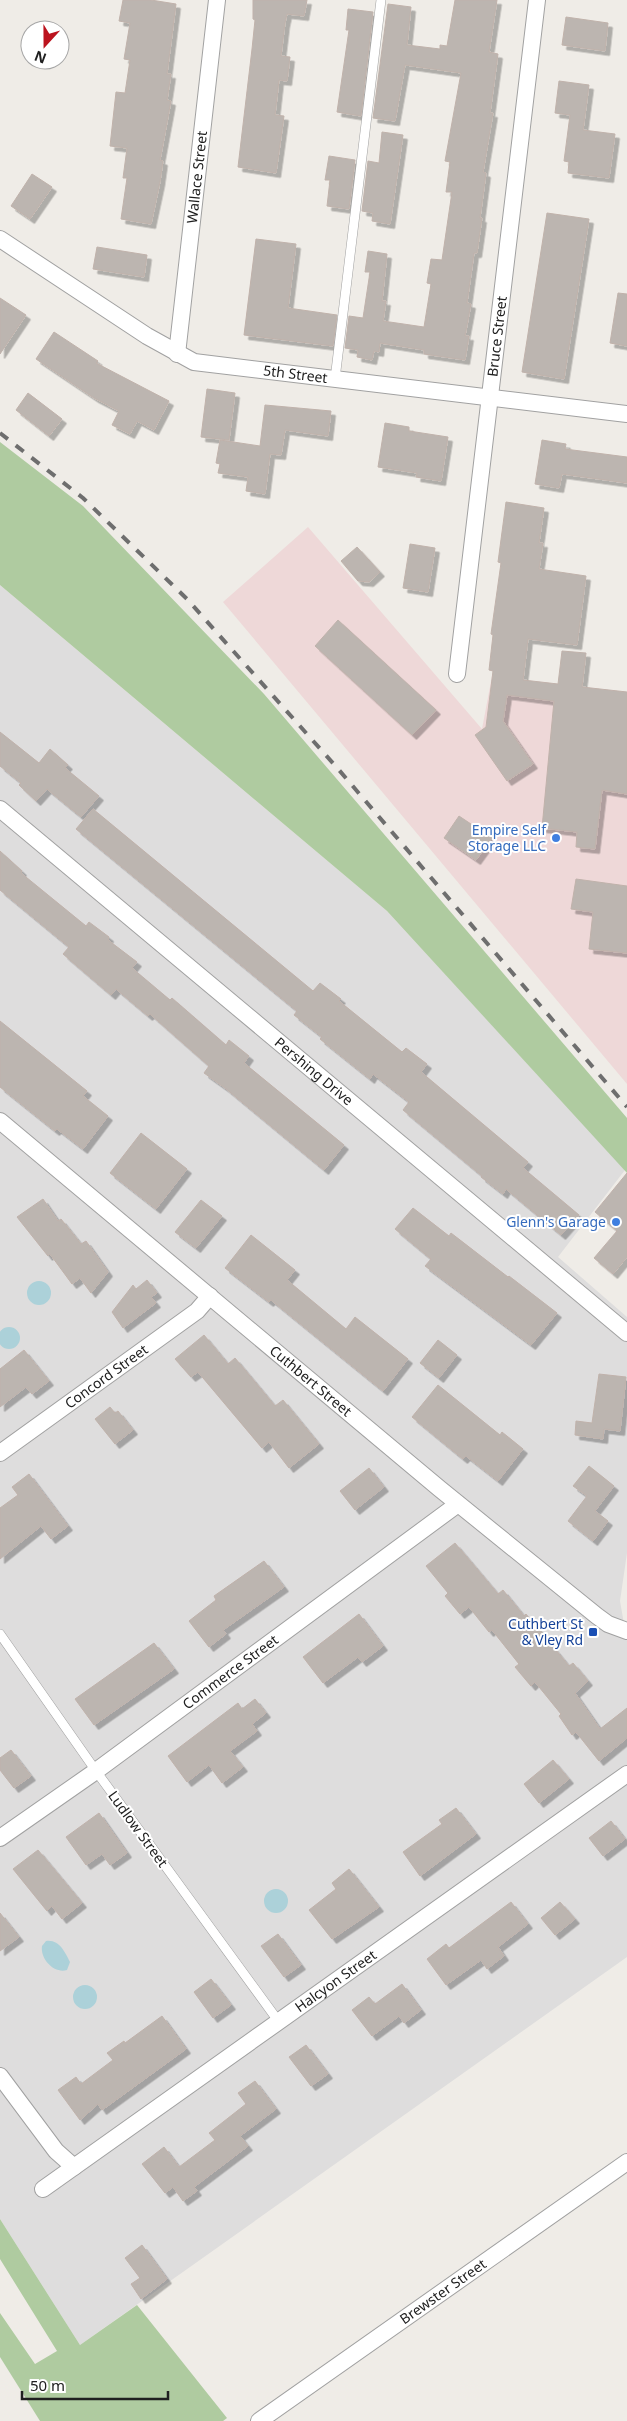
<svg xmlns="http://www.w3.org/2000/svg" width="627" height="2421" font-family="'Noto Sans',sans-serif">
<defs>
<filter id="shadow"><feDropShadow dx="4.5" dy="4.5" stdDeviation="0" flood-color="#0004"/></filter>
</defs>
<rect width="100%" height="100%" fill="#efece7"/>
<path fill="#dedddd" d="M0,585L387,911L625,1170L558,1257L627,1317V1553L620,1601L627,1641V1957L80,2345L0,2219Z"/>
<path fill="#eed8d8" d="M308,527L482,729L492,676L627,692V1084L223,602Z"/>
<path fill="#afcba0" d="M0,442L83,506L264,694L627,1118V1173L387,911L0,585Z
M0,2219L80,2345L137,2305L227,2418L223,2421H40L0,2357V2313L35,2364L57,2351L0,2259Z"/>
<path fill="#acd1d9" d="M27 1293a12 12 0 1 1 24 0a12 12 0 1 1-24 0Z
M-2 1338a11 11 0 1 1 22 0a11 11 0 1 1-22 0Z
M264 1901a12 12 0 1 1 24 0a12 12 0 1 1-24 0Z
M46,1941C59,1939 65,1952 70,1962L67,1970C54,1974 40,1959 42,1946Z
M73 1997a12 12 0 1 1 24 0a12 12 0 1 1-24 0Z"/>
<path fill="#bcb5b0" stroke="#c0b2ab" filter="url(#shadow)" d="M123,0H151L176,4L167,74H171L167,100L171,101L160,160L163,161L160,182L151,224L121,219L127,178H123L127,148L110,146L116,92L125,93L130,60L124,59L130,23L119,21Z
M253,0H307L304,16L287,14L285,23L281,56L290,57L287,81L279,80L275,115L284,116L276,173L238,167L252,49L255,20L253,19Z
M455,0H497L489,52L498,54L490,113H493L483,172L486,173L480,218H482L477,253H474L467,303L471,304L465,336H469L465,360L424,354V350L380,343L379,352L374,351L372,360L357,357L358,350L345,348L349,316L363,318L370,272H365L368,251L387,254L382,301H386L383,321L424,327L431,284L427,283L431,259L442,260L452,192H446L450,162L445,161L461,73L405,65L395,121L373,118L388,4L411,7L407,45L440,49V45L447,46Z
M348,9L373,12L361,116L337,112L349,30H346Z
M566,17L608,23L605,51L562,45Z
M559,81L589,85L583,130L615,134L609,178L568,173L569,162L564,161L570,115L555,113Z
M382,132L403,135L390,224L372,221L373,213L362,211L368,161L379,163Z
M329,156L355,160L349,209L327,206L330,180H325Z
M32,174L52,187L30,219L11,206Z
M547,213L589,219L564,379L522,372Z
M256,239L296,244L288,308L337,315L333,346L244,335Z
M97,247L147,255L144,277L93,269Z
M618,293L627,294V346L610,343Z
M0,298L26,315L0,354Z
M54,332L98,361L96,363L169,401L154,430L137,421L130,434L112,425L119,411L94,398L36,359Z
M207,389L235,393L229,440L201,437Z
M28,393L62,419L49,436L16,410Z
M265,405L331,411L328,436L285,430L281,455L270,454L265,494L246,491L248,477L218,473L220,464L216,463L220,440L260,446Z
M385,423L409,427V431L448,437L441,481L416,477L417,473L378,467Z
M542,440L566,444L565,449L627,457V483L562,474L559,488L535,484Z
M506,502L544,508L539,543H543L539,569L586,576L577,645L528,639L523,680L558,684L562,651L586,653L582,687L627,692V794L602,790L595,849L576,847L577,832L542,828L554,701L507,695L503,721L533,764L507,781L475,735L486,727L493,671L489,670L493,635L491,634L501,563L498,562Z
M410,544L435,548L428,592L403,588Z
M357,547L380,572L369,582L358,581L341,561Z
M338,620L436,710L412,735L315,646Z
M0,732L39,763L50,749L68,765L65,768L99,796L81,817L47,789L36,801L19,785L21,783L0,766Z
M93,809L313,991L320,983L341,999L339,1001L402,1052L406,1048L427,1064L421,1072L528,1162L523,1168L579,1215L561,1235L506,1189L503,1194L481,1177L482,1176L403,1110L409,1102L373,1074L370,1079L320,1039L322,1037L294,1015L297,1011L76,829Z
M459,816L492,838L476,860L444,838Z
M0,851L22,871L21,873L86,926L89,922L109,937L108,940L137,962L132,968L170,1000L172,998L226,1045L229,1040L249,1056L244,1063L344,1145L324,1170L225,1088L204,1073L209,1066L150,1014L148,1016L116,989L111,995L63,954L69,947L0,890Z
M576,879L627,886V953L589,949L593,912L571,909Z
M0,1021L87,1091L83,1096L108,1116L83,1149L57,1129L55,1131L0,1087Z
M141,1133L187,1169L156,1209L110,1173Z
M627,1173V1257L613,1274L594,1258L617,1231L595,1212Z
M43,1199L58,1221L61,1219L81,1244L86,1241L108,1272L91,1293L80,1278L72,1284L50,1254L48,1256L17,1217Z
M201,1200L222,1216L196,1248L175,1232Z
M413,1208L449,1236L451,1233L508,1277L509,1276L557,1313L531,1345L425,1266L431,1259L395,1229Z
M251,1235L295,1270L287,1280L346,1329L355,1317L408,1359L383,1391L271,1300L269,1302L225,1268Z
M147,1280L157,1293L151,1297L156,1303L123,1328L112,1312L133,1285L136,1289Z
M204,1335L228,1364L235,1358L275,1406L283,1400L319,1444L289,1468L269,1442L262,1448L198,1372L191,1377L175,1359Z
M438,1340L457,1355L439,1378L420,1363Z
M24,1350L49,1381L32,1394L26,1387L0,1407V1369Z
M599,1374L626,1377L620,1431L604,1429L603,1439L575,1435L576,1421L592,1423Z
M438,1385L500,1435L502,1432L523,1449L498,1481L466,1456L463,1459L412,1417Z
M110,1407L115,1413L118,1411L133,1430L115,1444L95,1419Z
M589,1466L614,1486L595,1511L608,1521L593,1541L568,1521L587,1496L573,1486Z
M369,1468L384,1487L355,1510L340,1491Z
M29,1474L68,1526L51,1539L41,1526L0,1559V1508L18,1495L12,1487Z
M455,1543L498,1594L503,1590L524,1616L526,1614L569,1666L573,1663L588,1681L575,1693L600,1729L627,1708V1738L599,1761L576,1732L572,1735L559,1716L561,1714L535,1682L531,1686L515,1667L519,1664L492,1630L489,1632L469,1607L460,1614L445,1596L448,1593L426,1566Z
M264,1561L284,1587L223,1630L226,1634L209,1647L189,1621L216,1600L214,1596Z
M359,1614L383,1646L362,1662L358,1657L323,1683L303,1657Z
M154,1643L174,1669L94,1725L75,1699Z
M255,1699L266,1713L252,1724L257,1731L230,1751L243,1767L222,1783L209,1765L187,1782L168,1756L238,1703L242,1709Z
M11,1750L31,1776L14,1788L0,1770V1758Z
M553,1760L569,1779L539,1803L524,1784Z
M456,1808L476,1834L420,1876L403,1852L442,1824L439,1820Z
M99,1813L127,1853L110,1865L102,1854L86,1865L66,1837Z
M611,1821L625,1839L603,1856L589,1838Z
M38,1850L82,1903L62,1919L52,1906L47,1911L13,1869Z
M349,1869L379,1907L332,1939L309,1910L336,1889L332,1883Z
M511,1902L528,1924L498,1947L504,1956L487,1969L481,1960L446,1985L427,1959L446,1944L449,1948Z
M560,1902L575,1919L555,1935L541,1918Z
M0,1913L19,1937L0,1951Z
M278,1934L301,1965L284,1977L261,1946Z
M211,1979L231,2005L213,2018L194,1992Z
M402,1984L421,2010L404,2023L399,2016L372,2036L352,2010L369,1997L375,2004Z
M162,2016L186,2049L102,2110L98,2104L80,2120L58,2090L76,2077L81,2084L113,2060L107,2053L124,2041L125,2043Z
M306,2045L328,2074L311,2086L289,2057Z
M255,2081L276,2109L240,2136L248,2146L194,2187L197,2191L183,2201L173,2187L165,2193L142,2164L164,2147L179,2167L215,2140L209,2133L246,2104L238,2093Z
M142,2245L167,2279L141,2299L131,2284L140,2278L125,2258Z"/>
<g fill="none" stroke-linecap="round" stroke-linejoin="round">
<defs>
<path id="lane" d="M335,379L381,0
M0,1634L96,1771L279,2022"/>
<g id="street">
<path id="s1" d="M0,239L147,336L194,362L627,414"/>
<path id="s2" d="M177,354L217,0"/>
<path id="s3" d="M457,674L537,0"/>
<path id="s4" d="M0,809L627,1333"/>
<path id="s5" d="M0,1121L440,1489L597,1616L608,1624L627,1631"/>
<path id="s6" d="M0,1453L197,1311L210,1296"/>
<path id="s7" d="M0,1838L96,1771L458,1504"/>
<path d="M0,2076L56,2151L74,2167"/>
<path id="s8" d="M43,2189L627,1774"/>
<path id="s9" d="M259,2421L627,2162"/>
</g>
</defs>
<use href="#lane" stroke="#a1a1a1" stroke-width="10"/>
<use href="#street" stroke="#a1a1a1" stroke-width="18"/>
<use href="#lane" stroke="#fff" stroke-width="9"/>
<use href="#street" stroke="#fff" stroke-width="16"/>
<path stroke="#6e6e6e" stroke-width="4" stroke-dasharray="10 10" stroke-linecap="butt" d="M0,433L83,498L187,599L339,770L627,1107"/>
</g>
<g fill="#3f7fe0" stroke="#fff" stroke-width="2">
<circle cx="556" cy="838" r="5"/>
<circle cx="616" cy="1222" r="5"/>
</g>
<rect fill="#1a4fb4" stroke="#fff" stroke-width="2" x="588" y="1627" width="10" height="10" rx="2.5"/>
<g text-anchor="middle" stroke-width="4" stroke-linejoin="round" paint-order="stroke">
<g font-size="14" fill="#202020" stroke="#fff">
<text dy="5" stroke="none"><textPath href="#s2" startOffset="178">Wallace Street</textPath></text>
<text dy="5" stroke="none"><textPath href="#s3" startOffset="340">Bruce Street</textPath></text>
<text dy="5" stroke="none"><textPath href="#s1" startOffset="332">5th Street</textPath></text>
<text dy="5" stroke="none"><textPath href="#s4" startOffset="409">Pershing Drive</textPath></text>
<text dy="5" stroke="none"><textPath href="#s6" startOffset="131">Concord Street</textPath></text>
<text dy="5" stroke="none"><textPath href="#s5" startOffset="405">Cuthbert Street</textPath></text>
<text dy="5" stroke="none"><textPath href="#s7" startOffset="284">Commerce Street</textPath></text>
<text transform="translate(138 1829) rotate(54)" y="5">Ludlow Street</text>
<text dy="5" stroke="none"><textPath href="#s8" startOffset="359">Halcyon Street</textPath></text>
<text dy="5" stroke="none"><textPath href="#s9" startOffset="225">Brewster Street</textPath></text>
</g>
<g font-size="14" fill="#366cbe" stroke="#fff" text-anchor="end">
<text x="546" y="835">Empire Self<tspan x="546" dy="16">Storage LLC</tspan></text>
<text x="606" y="1227">Glenn's Garage</text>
</g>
<g font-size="14" fill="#164399" stroke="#fff" text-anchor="end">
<text x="583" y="1629">Cuthbert St<tspan x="583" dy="16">&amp; Vley Rd</tspan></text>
</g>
</g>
<g transform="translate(45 45) rotate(201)"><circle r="24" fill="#ffffff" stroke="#a6a6a6"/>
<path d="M0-4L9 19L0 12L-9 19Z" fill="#bc131e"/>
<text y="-8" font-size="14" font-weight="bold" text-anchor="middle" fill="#202020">N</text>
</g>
<path d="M22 2391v8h146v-8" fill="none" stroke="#202020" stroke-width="2.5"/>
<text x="30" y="2391" font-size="15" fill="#202020" stroke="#ffffff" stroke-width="4" paint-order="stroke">50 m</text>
</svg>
